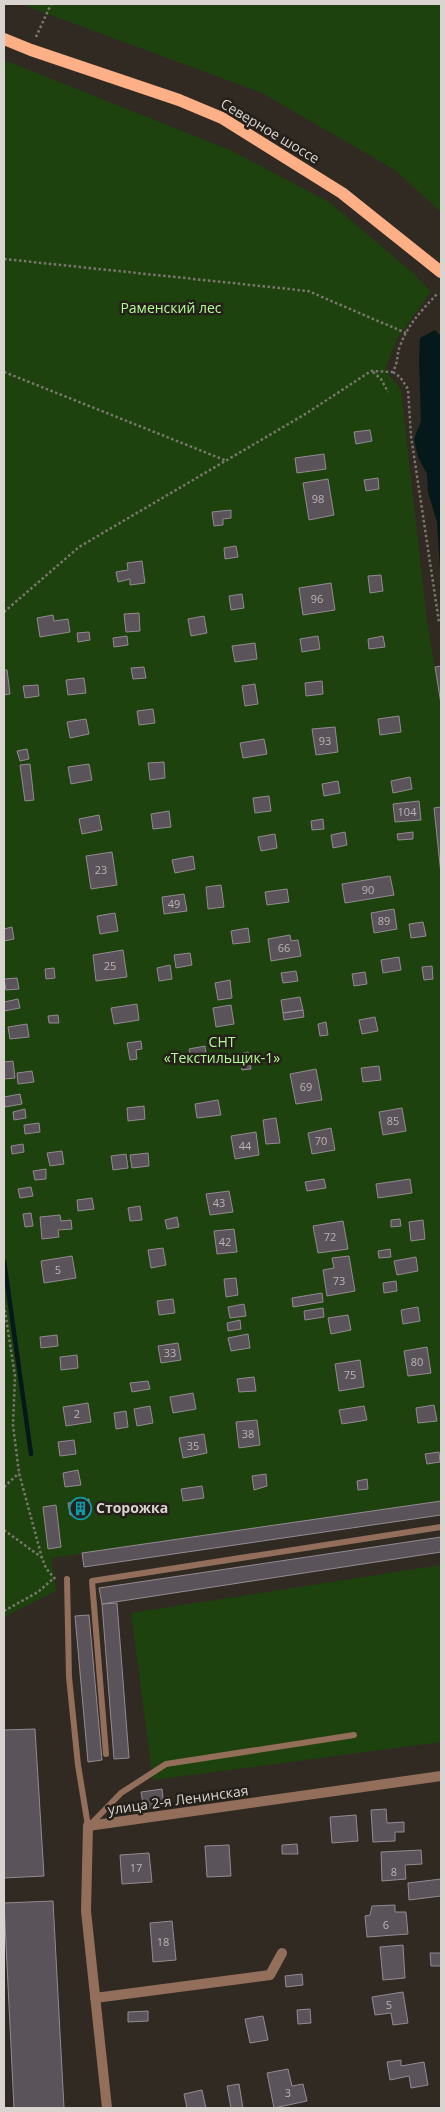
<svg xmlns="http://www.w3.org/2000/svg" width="445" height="2112" font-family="'Open Sans',sans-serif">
<rect width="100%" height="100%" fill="#302a23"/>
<path fill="#1e420d" d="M21,4H441V212L395,170L262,93Z
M4,60L230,150L329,202L414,274L431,292L398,337L385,369L401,390L427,621L441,704V807L434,808L441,874V1501L51,1558L56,1591L4,1617Z
M441,1565V1742L153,1780L131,1613Z"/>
<path fill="#05181a" d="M435,330L441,336V582L437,522L428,492L427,474L418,457L414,439L421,421L419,360L420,338Z"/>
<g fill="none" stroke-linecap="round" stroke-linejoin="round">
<path stroke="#05181a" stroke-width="4.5" d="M4,1261L31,1454"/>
</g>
<path fill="#5b535a" stroke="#938a92" d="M370,430L372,441L356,444L354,432Z
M324,454L326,469L297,473L295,458Z
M378,478L379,489L366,491L364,480Z
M328,479L334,515L309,520L303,483Z
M231,510V518L223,519V525L214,526L212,512Z
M236,546L238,557L225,559L224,548Z
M142,561L145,583L130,585V579L118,582L116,572L128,570L127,563Z
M381,575L383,591L370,593L368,576Z
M331,583L335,610L303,615L299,588Z
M242,594L244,608L231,610L229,596Z
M139,613L140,631L126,632L124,614Z
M53,615L54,621L68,619L70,632L40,637L37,618Z
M204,616L207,633L191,636L188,619Z
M89,632L90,640L78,642L77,633Z
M127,636L128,645L114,647L113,638Z
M318,636L320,649L302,652L300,639Z
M383,636L385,647L369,649L368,639Z
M255,643L257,659L235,662L232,646Z
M441,666V704L435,667Z
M144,667L146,678L133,679L131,668Z
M4,670H7L10,694L4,695Z
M84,678L86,693L68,695L66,680Z
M322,681L323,694L306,696L305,683Z
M255,684L258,704L245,706L242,686Z
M38,685L39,696L25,698L23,686Z
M153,709L155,723L139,725L137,711Z
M399,716L401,732L380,735L378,719Z
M86,719L89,734L70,738L67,722Z
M335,727L338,752L316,755L312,729Z
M264,739L267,754L243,758L240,743Z
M27,749L29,759L20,761L17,751Z
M164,762L165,778L150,780L148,763Z
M30,764L34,800L25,801L20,765Z
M89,764L92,780L71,784L68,767Z
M410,777L412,789L393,793L391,781Z
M338,781L340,793L324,796L322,784Z
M269,796L271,811L255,813L253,798Z
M419,801L421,820L395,822L393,804Z
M441,807V874L434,808Z
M169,811L171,827L153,829L151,814Z
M99,815L102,830L82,834L79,819Z
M323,819L324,829L312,830L311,821Z
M345,832L347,845L333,848L331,835Z
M413,832V839L398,840L397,834Z
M275,834L277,848L261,851L258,837Z
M112,852L117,885L91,889L86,856Z
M193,856L195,869L175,873L172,860Z
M390,876L394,895L345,903L342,884Z
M221,885L224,907L208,909L206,887Z
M287,889L289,902L267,905L265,892Z
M184,894L187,911L164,914L162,897Z
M394,909L397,929L374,933L371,913Z
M115,913L118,931L100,934L97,916Z
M423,922L426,936L411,938L409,924Z
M12,927L14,939L4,941V929Z
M248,928L250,942L233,944L231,931Z
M290,935L291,941L298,940L301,956L271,961L268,939Z
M123,950L127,977L96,981L93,955Z
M190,953L192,965L176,968L174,955Z
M399,957L401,970L383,973L381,960Z
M170,965L172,979L159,981L157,968Z
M432,966L433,979L424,980L422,967Z
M54,968L55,978L46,979L45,969Z
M296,971L298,981L283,983L281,973Z
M365,972L367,984L354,986L352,974Z
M17,978L19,989L6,990L4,979Z
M230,980L232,998L218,1000L215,983Z
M300,997L303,1010L283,1013L281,1000Z
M18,999L20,1008L4,1011V1002Z
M137,1004L139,1020L114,1024L111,1008Z
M231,1005L234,1024L216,1027L213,1008Z
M303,1010L304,1017L284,1020L283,1013Z
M58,1015L59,1023H49L48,1016Z
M375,1017L378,1031L362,1034L359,1020Z
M326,1022L328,1035L320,1036L318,1024Z
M27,1024L29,1037L10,1039L8,1027Z
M141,1041L142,1049L136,1050L137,1059L130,1060L127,1043Z
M205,1046L207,1061L192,1064L189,1049Z
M248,1052L251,1069L242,1070L239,1054Z
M13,1061L15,1078L4,1079V1062Z
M379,1066L381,1080L363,1082L361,1068Z
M316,1069L322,1100L296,1104L290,1074Z
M32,1071L34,1082L18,1084L17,1073Z
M20,1094L22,1104L5,1107L4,1097Z
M218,1100L221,1115L197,1118L195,1104Z
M144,1106L145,1119L128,1121L127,1108Z
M402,1108L406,1131L383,1135L379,1112Z
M25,1109L26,1118L14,1120L13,1112Z
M276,1118L280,1143L266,1144L263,1120Z
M39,1123L40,1132L25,1134L24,1125Z
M331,1128L335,1150L312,1154L308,1133Z
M256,1132L259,1155L235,1159L231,1136Z
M23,1144L24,1152L12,1154L11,1146Z
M62,1151L64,1164L50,1166L47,1153Z
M148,1153L149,1166L132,1168L130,1155Z
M126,1154L128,1168L113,1170L111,1156Z
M46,1169V1179L35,1180L33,1171Z
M324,1179L326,1188L307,1191L305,1182Z
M410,1179L412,1193L378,1198L376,1184Z
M31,1187L33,1196L20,1198L18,1189Z
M229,1191L233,1212L210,1215L206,1194Z
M92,1198L94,1209L78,1211L77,1200Z
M140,1206L142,1220L130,1221L128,1208Z
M31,1213L33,1226L25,1227L23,1214Z
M60,1215L61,1221L71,1220L72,1229L58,1230L59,1237L42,1239L40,1217Z
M177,1217L179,1227L167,1229L165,1220Z
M400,1219L401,1226L391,1227V1220Z
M423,1220L425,1239L411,1241L409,1222Z
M343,1221L348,1249L318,1253L313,1226Z
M234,1229L237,1252L217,1254L214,1231Z
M163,1248L166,1265L151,1268L148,1250Z
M390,1249L391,1257L379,1258L378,1251Z
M72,1256L76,1278L44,1283L41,1261Z
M349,1256L355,1291L327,1296L323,1270L334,1268L332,1258Z
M416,1257L418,1271L397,1275L394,1261Z
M236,1278L238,1295L226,1297L224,1279Z
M396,1281L397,1291L384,1293L383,1283Z
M322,1293L323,1302L293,1307L292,1298Z
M173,1299L175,1313L159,1315L157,1301Z
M244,1304L246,1316L230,1318L228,1307Z
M418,1307L420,1321L403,1324L401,1310Z
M323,1308L324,1317L305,1320L304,1311Z
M348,1315L351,1330L331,1334L328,1318Z
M240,1320L241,1329L228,1331L227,1323Z
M248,1334L250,1348L231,1351L228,1338Z
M57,1335L58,1346L41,1348L40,1337Z
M178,1343L181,1360L161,1363L158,1346Z
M427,1347L431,1373L408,1376L404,1351Z
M77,1355L78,1368L61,1370L60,1357Z
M360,1360L364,1387L339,1391L335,1364Z
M254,1377L256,1391L239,1392L237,1379Z
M148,1381L150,1389L132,1392L130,1383Z
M193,1393L196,1409L173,1413L170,1397Z
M88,1403L91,1422L66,1426L63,1407Z
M434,1405L437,1421L418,1423L416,1408Z
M150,1406L153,1423L137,1426L134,1409Z
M364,1406L367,1420L342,1424L339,1410Z
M126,1411L128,1427L116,1429L114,1413Z
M257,1420L260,1445L239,1448L236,1422Z
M204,1434L207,1453L183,1458L179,1438Z
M74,1440L76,1454L60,1456L58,1442Z
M439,1452L440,1462L427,1464L425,1454Z
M78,1470L81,1485L65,1487L63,1473Z
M266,1474L267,1486L254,1490L252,1476Z
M367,1479L368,1489L358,1490L357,1481Z
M202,1486L204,1498L183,1501L181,1489Z
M89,1499L91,1512L70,1515L68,1503Z
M441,1501V1515L84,1567L82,1553Z
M56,1505L61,1547L48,1549L43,1507Z
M441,1537V1552L102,1604L99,1588Z
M117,1603L129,1758L114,1759L102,1604Z
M89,1615L102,1760L88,1762L75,1616Z
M35,1729L44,1876L4,1878V1730Z
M162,1789L164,1806L144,1809L141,1792Z
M386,1809L387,1823L404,1822V1832H395V1841L373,1842L371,1810Z
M356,1815L358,1841L332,1843L330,1817Z
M297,1844L298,1854H282V1845Z
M229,1845L231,1876L207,1877L205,1846Z
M421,1850L422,1864L405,1865L406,1879L382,1881L381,1852Z
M149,1853L152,1882L122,1884L120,1855Z
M441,1879V1896L409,1900L408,1883Z
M53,1901L64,2108H14L4,1903Z
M395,1905V1912H406L408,1934L367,1937L365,1916L370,1915L372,1906Z
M172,1921L176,1960L153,1962L150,1923Z
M403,1945L405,1978L383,1980L380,1947Z
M430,1953H441V1966H431Z
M302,1974L303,1985L286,1987L285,1976Z
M403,1992L408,2023L393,2025L391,2013L375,2015L372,1997Z
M310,2009L311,2023L298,2024L297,2010Z
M148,2011V2021L128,2022V2012Z
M263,2016L268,2040L250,2043L245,2019Z
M401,2060V2066L424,2062L428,2085L411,2088L409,2076L390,2080L387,2062Z
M288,2069L292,2086L303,2084L307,2101L274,2108L267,2073Z
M239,2084L243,2108H231L227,2086Z
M202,2090L206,2108H187L184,2094Z"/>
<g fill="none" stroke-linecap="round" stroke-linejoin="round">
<path stroke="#7b7670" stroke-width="2.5" stroke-dasharray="2.5 2.5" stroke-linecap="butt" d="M36,37L51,4
M4,259L308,291L406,333
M4,372L227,461
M373,372L381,379L388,392
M393,372L400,377L408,389L411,436L439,622L441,623
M4,612L79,547L307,413L371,371L392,372C399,363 396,356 400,346C408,324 422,310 438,293
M4,1305L15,1376L13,1425L19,1473L42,1558L46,1568L54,1578L58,1579
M4,1487L19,1473
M4,1530L41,1557
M4,1611L38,1592L54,1578"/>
<path stroke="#936e5a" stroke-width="6" d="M67,1579L69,1677L78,1765L88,1826
M106,1754L92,1581L441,1527
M89,1826L121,1793L166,1764L354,1735"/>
<path stroke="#936e5a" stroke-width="10" d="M95,1998L270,1975L282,1953
M107,2108L86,1911L88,1826L441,1776"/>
<path stroke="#fdaf86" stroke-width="12" d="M4,39L31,50L179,100L222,118L342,193L441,272"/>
</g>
<defs>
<symbol id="building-ring" viewBox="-11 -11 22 22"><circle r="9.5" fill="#26201a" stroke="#0f9aa8" stroke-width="1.5"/><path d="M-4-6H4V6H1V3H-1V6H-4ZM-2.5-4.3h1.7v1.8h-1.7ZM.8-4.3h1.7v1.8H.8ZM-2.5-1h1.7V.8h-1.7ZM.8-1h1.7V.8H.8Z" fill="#0f9aa8"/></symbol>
</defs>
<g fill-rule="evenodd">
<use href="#building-ring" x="68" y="1496" width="25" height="25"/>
</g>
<g text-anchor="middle" stroke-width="5" stroke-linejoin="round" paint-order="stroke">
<g font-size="11" fill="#bab4b2">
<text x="318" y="503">98</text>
<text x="317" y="603">96</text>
<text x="325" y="745">93</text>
<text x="407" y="816">104</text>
<text x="101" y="874">23</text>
<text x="368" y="894">90</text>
<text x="174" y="908">49</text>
<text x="384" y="925">89</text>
<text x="284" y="952">66</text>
<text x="110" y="970">25</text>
<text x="306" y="1091">69</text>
<text x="393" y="1125">85</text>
<text x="321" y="1145">70</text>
<text x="245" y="1150">44</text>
<text x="219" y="1207">43</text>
<text x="330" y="1241">72</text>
<text x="225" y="1246">42</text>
<text x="58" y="1274">5</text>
<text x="339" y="1285">73</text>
<text x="170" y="1357">33</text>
<text x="417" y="1366">80</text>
<text x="350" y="1379">75</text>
<text x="77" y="1418">2</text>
<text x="248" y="1438">38</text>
<text x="193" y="1450">35</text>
<text x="136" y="1872">17</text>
<text x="394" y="1876">8</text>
<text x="386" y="1929">6</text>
<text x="163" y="1946">18</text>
<text x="389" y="2009">5</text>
<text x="288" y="2097">3</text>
</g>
<g font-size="14" fill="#d9d4d0" stroke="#26201a">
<text transform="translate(270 131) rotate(31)" y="5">Северное шоссе</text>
<text transform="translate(178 1800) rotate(-8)" y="5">улица 2-я Ленинская</text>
</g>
<g font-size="14" fill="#b0fc94" stroke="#26201a">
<text x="171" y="313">Раменский лес</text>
<text x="222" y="1047">СНТ<tspan x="222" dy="16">«Текстильщик-1»</tspan></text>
</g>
<g font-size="14" font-weight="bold" fill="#d9d4d0" stroke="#26201a" text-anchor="start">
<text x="96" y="1513">Сторожка</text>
</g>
</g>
<rect width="445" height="2112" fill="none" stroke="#d9d4d0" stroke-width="10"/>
</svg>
